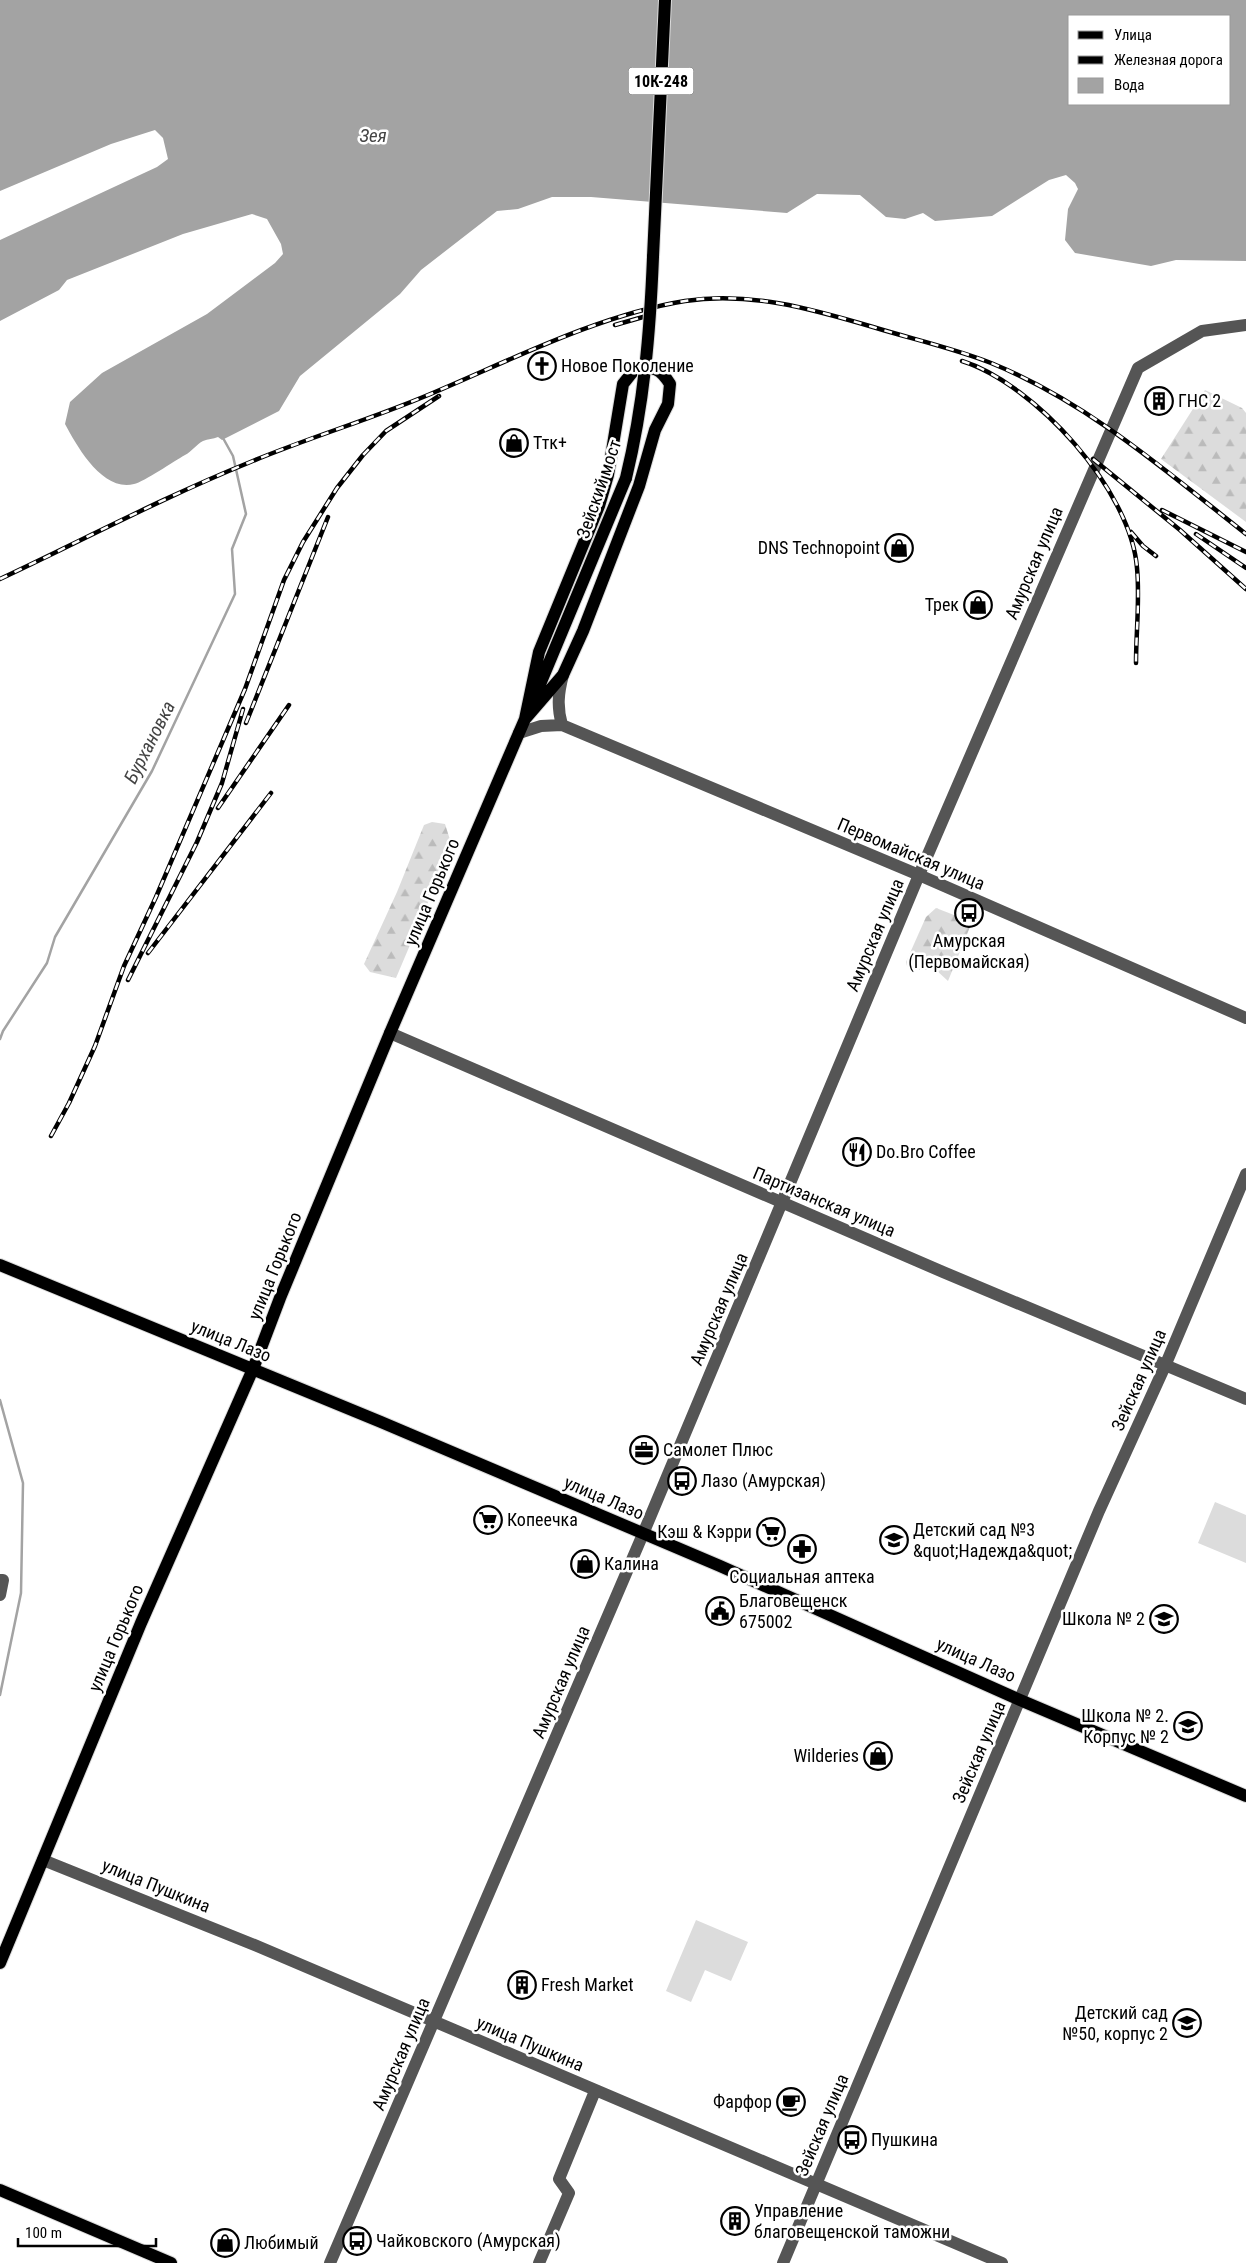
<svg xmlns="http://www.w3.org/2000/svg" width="1246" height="2263" font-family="'Roboto Condensed',sans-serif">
<defs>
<pattern id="forest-firs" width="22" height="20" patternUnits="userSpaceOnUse" patternTransform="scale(1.25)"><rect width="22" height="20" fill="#dcdcdc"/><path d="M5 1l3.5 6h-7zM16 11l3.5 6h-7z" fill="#bbb"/></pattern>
</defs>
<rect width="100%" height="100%" fill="#fff"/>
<path fill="#dcdcdc" d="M1215,1502L1246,1515V1563L1198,1543Z
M696,1920L748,1942L731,1981L705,1970L691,2002L666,1991Z"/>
<path fill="url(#forest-firs)" d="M1205,390L1242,408L1246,413V522L1161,459Z
M432,822L445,824L452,846L396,978L370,972L364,964L397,892L424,825Z
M936,908L972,922L948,981L936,970H912L907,966L906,962L926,917Z"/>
<path fill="#a3a3a3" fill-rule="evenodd" d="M0,0H1246V261L1176,260L1151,266L1075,253L1065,240L1068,209L1078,189L1075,183L1066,175L1049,180L992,216L935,221L923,213L905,219L886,217L860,195L817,194L787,213L591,197H552L518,209L497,211L421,270L400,294L300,376L279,411L222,440L218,437C213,439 208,439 203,441C197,444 191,452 185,455C174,461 144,482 134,484C102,492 77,446 65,424L70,402L102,373L207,314L275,263L283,254L281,244L267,219L252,214L183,234L67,280L59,290L0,321V240L157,167L168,159L163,138L155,130L111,144L0,191ZM1070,16H1230V104H1070Z"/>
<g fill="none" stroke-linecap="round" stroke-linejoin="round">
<path stroke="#a3a3a3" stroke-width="2.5" d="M0,1039L3,1031L47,963L55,937L152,771L235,594L232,549L246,514L233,456L223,438
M0,1400L23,1483L21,1593L0,1695"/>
<defs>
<path id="major" d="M653,257L665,0
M536,694L626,478
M0,1265L381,1422L720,1566L1020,1700L1246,1796
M0,1963L141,1623L253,1369L280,1298L390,1033L525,719L539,652L599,506L608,475L623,384L635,369C654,366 660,368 670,384L668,404L655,430L639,486L583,631L563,675L525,719
M0,2190L171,2263"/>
</defs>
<use href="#major" stroke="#dbdbdb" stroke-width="14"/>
<path stroke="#555" stroke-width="12" d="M562,725C557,707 558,694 563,675
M519,733L541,726L562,725L919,875L1246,1018
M390,1033L943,1272L1246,1399
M0,1580H3L0,1595
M43,1860L257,1946L1002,2263
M330,2263L643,1534L919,875L1138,368L1202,331L1246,325
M539,2263L569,2193L559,2179L595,2091
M783,2263L1099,1511L1165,1366L1246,1174"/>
<use href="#major" stroke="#000" stroke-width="12"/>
<defs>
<path id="rail" d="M615,325L650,315
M962,361C1035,384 1131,490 1137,568C1140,599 1136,632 1136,663
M1093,459L1180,530L1246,589
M1162,510L1246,552
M1131,532L1143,546L1156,556
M1196,534L1246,568
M0,579C83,540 164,497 248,463C307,438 369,420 428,395C509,361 598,315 685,301C749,291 812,309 873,327C912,339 953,348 991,363C1087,402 1166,471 1246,534
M246,723L328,517
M218,808L289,705
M148,953L271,793
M128,980L197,842L222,783L243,709
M51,1136L69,1103L95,1046L124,966L156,897L245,689L284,580L303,542L337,488L363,455L386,431L439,396"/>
</defs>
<use href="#rail" stroke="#000" stroke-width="4.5"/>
<use href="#rail" stroke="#fff" stroke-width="2.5" stroke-dasharray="8" stroke-linecap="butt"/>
<defs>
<path id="major-bridge" d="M626,478C644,404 650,332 653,257"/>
</defs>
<use href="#major-bridge" stroke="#dbdbdb" stroke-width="14" stroke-linecap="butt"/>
<use href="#major-bridge" stroke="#000" stroke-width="12"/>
</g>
<defs>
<symbol id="church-ring" viewBox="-11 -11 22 22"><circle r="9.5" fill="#fff" stroke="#000" stroke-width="1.5"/><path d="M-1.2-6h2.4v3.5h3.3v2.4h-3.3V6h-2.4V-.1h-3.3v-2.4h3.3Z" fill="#000"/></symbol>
<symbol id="building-ring" viewBox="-11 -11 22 22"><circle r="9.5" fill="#fff" stroke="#000" stroke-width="1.5"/><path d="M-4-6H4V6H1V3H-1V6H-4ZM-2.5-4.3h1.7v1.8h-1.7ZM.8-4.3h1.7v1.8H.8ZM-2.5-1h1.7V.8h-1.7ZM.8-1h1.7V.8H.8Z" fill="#000"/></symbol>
<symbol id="shop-ring" viewBox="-11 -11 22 22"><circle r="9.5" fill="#fff" stroke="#000" stroke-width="1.5"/><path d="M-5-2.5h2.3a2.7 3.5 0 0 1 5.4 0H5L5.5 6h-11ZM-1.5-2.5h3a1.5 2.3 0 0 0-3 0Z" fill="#000"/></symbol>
<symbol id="bus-ring" viewBox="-11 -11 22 22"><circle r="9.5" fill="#fff" stroke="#000" stroke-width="1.5"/><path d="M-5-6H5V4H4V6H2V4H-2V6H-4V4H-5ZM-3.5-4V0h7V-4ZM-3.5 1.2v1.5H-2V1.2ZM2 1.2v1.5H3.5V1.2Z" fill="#000"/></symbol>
<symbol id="restaurant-ring" viewBox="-11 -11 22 22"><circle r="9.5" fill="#fff" stroke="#000" stroke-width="1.5"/><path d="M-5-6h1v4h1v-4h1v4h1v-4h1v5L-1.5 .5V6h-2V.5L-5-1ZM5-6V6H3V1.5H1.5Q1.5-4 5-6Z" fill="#000"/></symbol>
<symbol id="office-ring" viewBox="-11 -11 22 22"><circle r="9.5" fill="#fff" stroke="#000" stroke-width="1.5"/><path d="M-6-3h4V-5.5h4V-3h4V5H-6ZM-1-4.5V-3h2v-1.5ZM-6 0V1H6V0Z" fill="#000"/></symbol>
<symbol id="supermarket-ring" viewBox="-11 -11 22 22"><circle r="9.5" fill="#fff" stroke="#000" stroke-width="1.5"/><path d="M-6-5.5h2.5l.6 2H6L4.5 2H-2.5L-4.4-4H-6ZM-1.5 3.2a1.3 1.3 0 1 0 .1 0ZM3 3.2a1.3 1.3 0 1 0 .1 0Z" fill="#000"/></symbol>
<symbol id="school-ring" viewBox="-11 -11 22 22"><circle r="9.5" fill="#fff" stroke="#000" stroke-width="1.5"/><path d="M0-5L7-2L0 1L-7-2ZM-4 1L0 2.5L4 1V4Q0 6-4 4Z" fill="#000"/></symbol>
<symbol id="pharmacy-ring" viewBox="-11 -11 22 22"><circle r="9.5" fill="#fff" stroke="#000" stroke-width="1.5"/><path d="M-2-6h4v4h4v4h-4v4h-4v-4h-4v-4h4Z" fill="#000"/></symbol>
<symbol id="civic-ring" viewBox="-11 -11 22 22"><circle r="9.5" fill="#fff" stroke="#000" stroke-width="1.5"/><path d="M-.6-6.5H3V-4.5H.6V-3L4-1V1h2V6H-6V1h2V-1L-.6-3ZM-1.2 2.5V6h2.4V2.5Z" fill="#000"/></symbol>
<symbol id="cafe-ring" viewBox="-11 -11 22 22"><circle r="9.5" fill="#fff" stroke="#000" stroke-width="1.5"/><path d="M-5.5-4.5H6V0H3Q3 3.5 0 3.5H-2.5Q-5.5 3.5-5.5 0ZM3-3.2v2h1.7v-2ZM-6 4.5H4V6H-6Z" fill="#000"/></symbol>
</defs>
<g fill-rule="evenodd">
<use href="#church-ring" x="526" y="350" width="32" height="32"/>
<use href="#building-ring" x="1143" y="385" width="32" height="32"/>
<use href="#shop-ring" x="498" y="427" width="32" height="32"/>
<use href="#shop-ring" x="883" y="532" width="32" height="32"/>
<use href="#shop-ring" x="962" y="589" width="32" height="32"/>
<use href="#bus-ring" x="953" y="897" width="32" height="32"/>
<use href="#restaurant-ring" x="841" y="1136" width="32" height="32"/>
<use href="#office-ring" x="628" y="1434" width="32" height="32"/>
<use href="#bus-ring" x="666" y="1465" width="32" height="32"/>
<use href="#supermarket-ring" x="472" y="1504" width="32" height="32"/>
<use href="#supermarket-ring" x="755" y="1516" width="32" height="32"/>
<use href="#school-ring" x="878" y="1524" width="32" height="32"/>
<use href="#pharmacy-ring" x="786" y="1533" width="32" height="32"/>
<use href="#shop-ring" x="569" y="1548" width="32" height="32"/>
<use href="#civic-ring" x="704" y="1595" width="32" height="32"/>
<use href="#school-ring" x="1148" y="1603" width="32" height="32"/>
<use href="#school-ring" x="1172" y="1710" width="32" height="32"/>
<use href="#shop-ring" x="862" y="1740" width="32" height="32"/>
<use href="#building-ring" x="506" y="1969" width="32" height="32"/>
<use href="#school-ring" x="1171" y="2007" width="32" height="32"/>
<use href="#cafe-ring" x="775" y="2086" width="32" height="32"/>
<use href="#bus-ring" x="836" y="2124" width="32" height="32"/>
<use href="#building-ring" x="719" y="2205" width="32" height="32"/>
<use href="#bus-ring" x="341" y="2225" width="32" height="32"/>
<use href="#shop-ring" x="209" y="2227" width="32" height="32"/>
</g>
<g text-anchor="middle" stroke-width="5" stroke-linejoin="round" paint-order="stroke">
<rect fill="#fff" stroke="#4c4c4c" stroke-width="1" x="628.5" y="67.5" width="65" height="27" rx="4"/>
<g font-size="16" font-weight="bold" fill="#000">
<text x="661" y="87">10К-248</text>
</g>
<g font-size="18" fill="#000" stroke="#fff" text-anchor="start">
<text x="561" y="372">Новое Поколение</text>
<text x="1178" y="407">ГНС 2</text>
<text x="533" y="449">Ттк+</text>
<text x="880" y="554" text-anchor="end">DNS Technopoint</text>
<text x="959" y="611" text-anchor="end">Трек</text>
<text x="969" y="947" text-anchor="middle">Амурская<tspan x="969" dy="21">(Первомайская)</tspan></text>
<text x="876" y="1158">Do.Bro Coffee</text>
<text x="663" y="1456">Самолет Плюс</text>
<text x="701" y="1487">Лазо (Амурская)</text>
<text x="507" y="1526">Копеечка</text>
<text x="913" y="1536">Детский сад №3<tspan x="913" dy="21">&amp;quot;Надежда&amp;quot;</tspan></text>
<text x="752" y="1538" text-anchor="end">Кэш &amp; Кэрри</text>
<text x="604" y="1570">Калина</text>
<text x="802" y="1583" text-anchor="middle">Социальная аптека</text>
<text x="739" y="1607">Благовещенск<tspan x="739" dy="21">675002</tspan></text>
<text x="1145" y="1625" text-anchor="end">Школа № 2</text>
<text x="1169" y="1722" text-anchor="end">Школа № 2.<tspan x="1169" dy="21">Корпус № 2</tspan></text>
<text x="859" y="1762" text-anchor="end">Wilderies</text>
<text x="541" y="1991">Fresh Market</text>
<text x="1168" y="2019" text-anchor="end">Детский сад<tspan x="1168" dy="21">№50, корпус 2</tspan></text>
<text x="772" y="2108" text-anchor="end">Фарфор</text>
<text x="871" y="2146">Пушкина</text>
<text x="754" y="2217">Управление<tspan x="754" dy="21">благовещенской таможни</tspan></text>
<text x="376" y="2247">Чайковского (Амурская)</text>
<text x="244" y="2249">Любимый</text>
</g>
<g font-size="18" fill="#000" stroke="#fff">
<text transform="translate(599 489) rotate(-71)" y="6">Зейский мост</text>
<text transform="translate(1034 563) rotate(-67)" y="6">Амурская улица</text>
<text transform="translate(911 854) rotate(23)" y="6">Первомайская улица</text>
<text transform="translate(432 892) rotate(-67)" y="6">улица Горького</text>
<text transform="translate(875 935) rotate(-67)" y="6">Амурская улица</text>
<text transform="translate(824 1202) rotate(23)" y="6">Партизанская улица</text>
<text transform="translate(275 1266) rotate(-68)" y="6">улица Горького</text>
<text transform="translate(719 1309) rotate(-67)" y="6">Амурская улица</text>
<text transform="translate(231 1341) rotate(22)" y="6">улица Лазо</text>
<text transform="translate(1139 1380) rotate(-66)" y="6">Зейская улица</text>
<text transform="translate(604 1498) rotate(23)" y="6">улица Лазо</text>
<text transform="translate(116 1638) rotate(-67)" y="6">улица Горького</text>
<text transform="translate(976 1660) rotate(24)" y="6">улица Лазо</text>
<text transform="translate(561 1682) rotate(-67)" y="6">Амурская улица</text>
<text transform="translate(979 1752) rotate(-67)" y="6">Зейская улица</text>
<text transform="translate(156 1886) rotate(22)" y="6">улица Пушкина</text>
<text transform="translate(530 2044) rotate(23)" y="6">улица Пушкина</text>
<text transform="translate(401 2054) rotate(-67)" y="6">Амурская улица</text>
<text transform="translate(822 2125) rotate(-67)" y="6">Зейская улица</text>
</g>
<g font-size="19" font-style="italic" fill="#444" stroke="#fff">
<text x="373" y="142">Зея</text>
<text transform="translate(149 742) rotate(-63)" y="7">Бурхановка</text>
</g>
</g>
<rect x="1068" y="15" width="162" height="90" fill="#ffffff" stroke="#999999"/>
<rect x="1078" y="31" width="25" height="8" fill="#000000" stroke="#999999"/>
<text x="1114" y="40" font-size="15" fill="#000000">Улица</text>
<rect x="1078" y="56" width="25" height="8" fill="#000000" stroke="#999999"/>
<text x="1114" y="65" font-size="15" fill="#000000">Железная дорога</text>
<rect x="1078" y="78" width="25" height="15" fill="#a3a3a3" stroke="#999999"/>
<text x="1114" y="90" font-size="15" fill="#000000">Вода</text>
<path d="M18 2238v8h138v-8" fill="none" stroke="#000000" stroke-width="2.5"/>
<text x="25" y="2238" font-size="15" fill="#000000" stroke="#ffffff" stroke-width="4" paint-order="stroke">100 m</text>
</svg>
